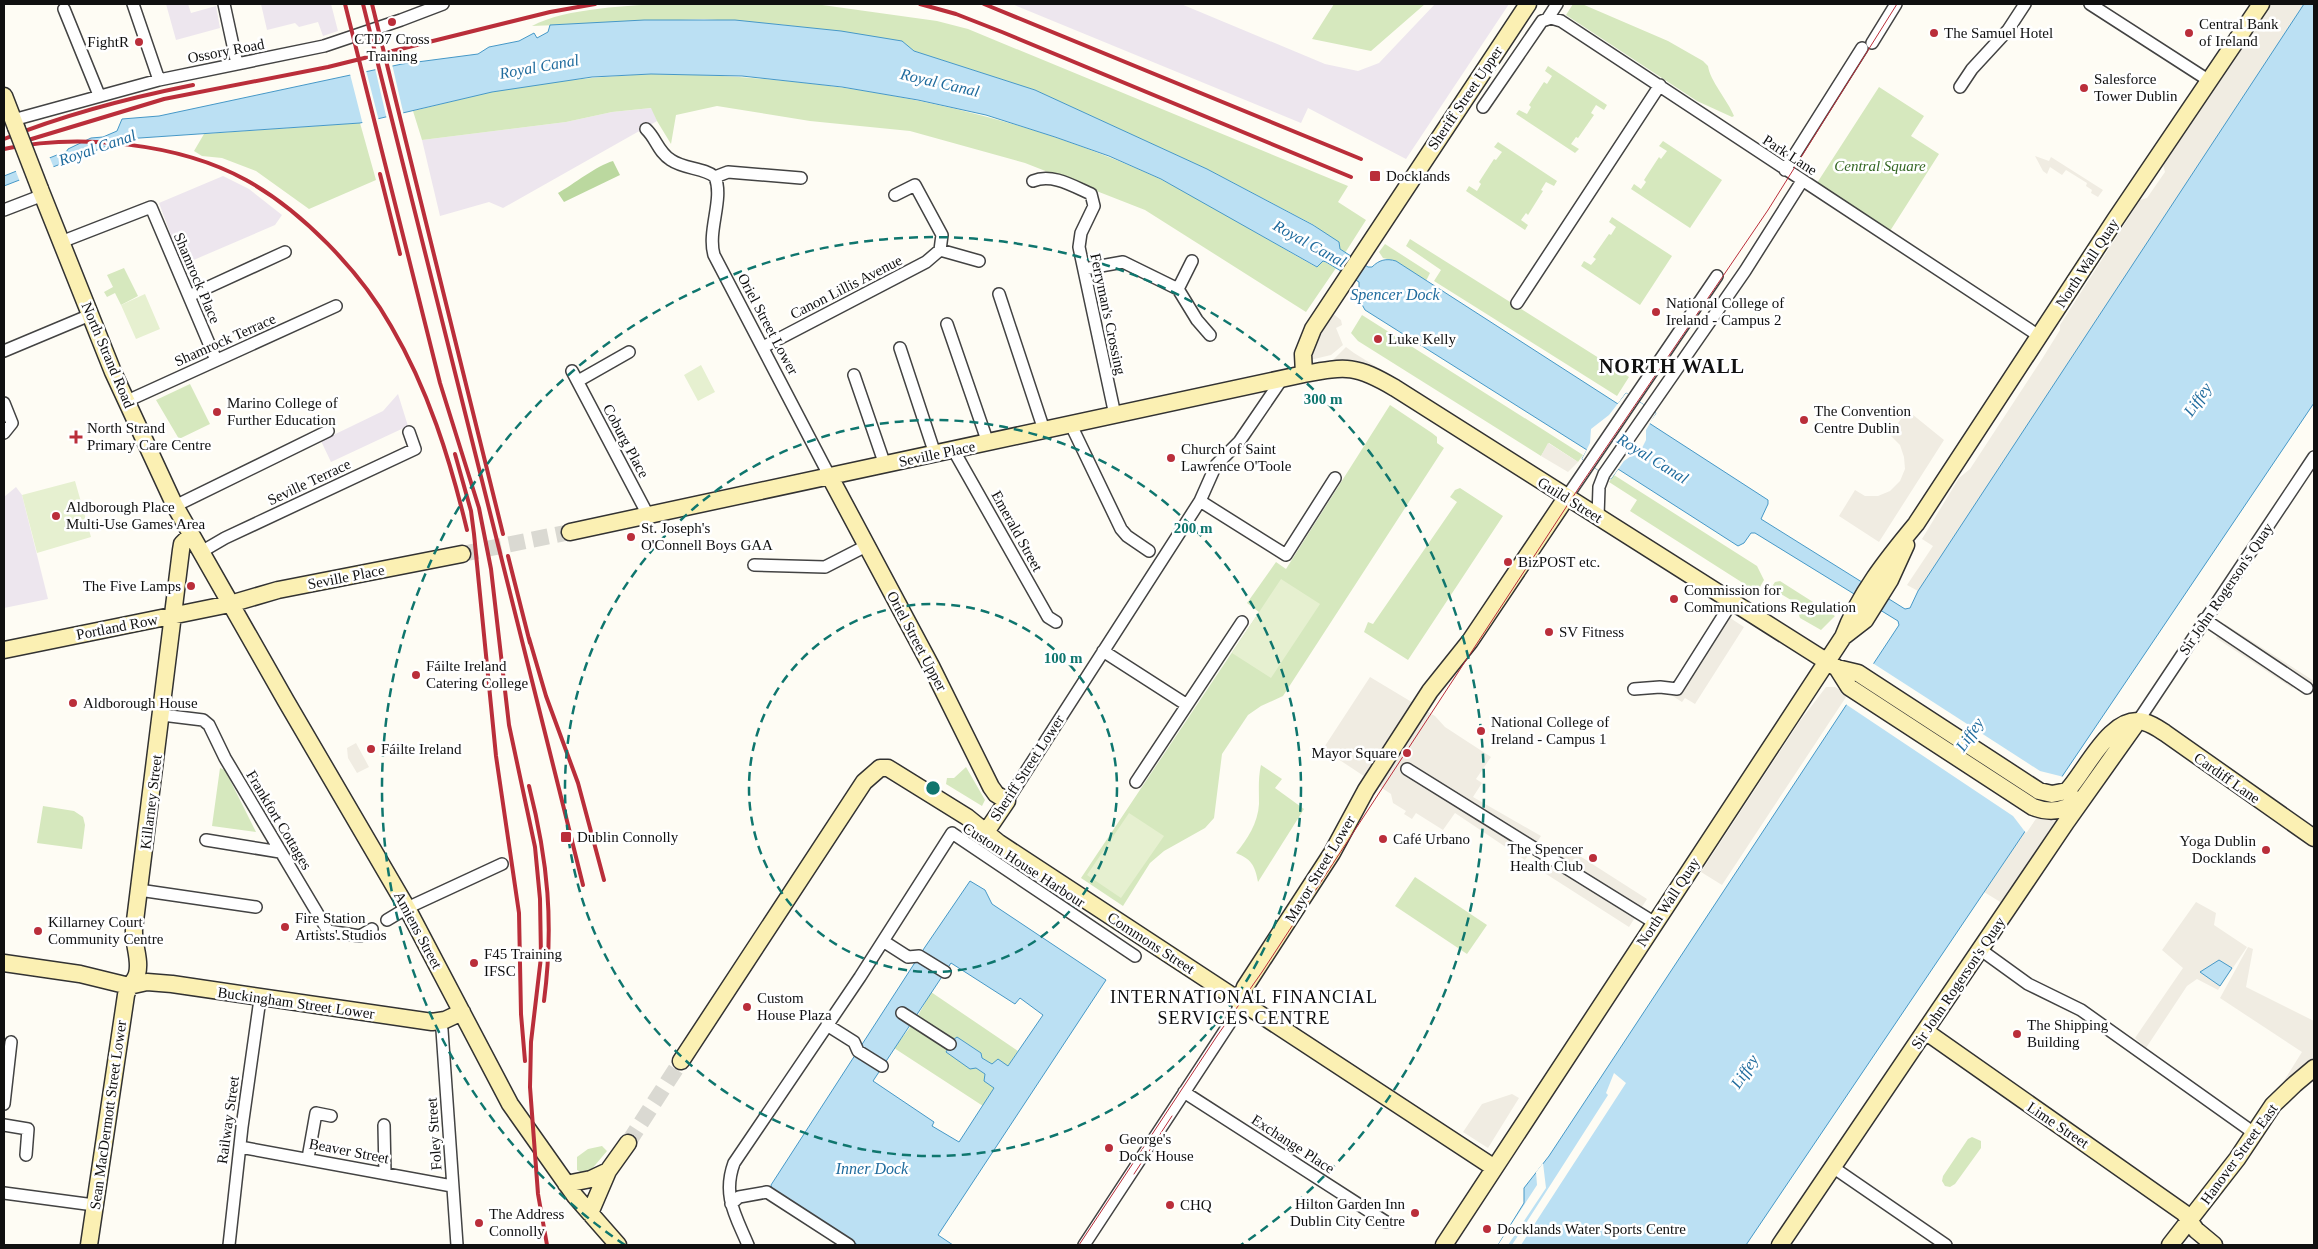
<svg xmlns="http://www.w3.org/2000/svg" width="2318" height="1249" font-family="Georgia,serif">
<rect width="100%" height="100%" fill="#fefcf4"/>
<path fill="#ede6ee" d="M166,4H188L191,13L216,6L220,28L176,40Z
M261,4H331L338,31L323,36L318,22L299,27L295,23L267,30Z
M1012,4H1181L1325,64L1358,71L1379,63L1435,4H1509L1406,159L1308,108L1301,123Z
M652,108L657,121L503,208L489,202L440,216L422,140L566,122L612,112Z
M223,176L249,189L282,215L275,225L182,265L159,203Z
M398,394L408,426L331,462L321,441L383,411Z
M16,487L22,495L48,599L4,608V497Z"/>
<path fill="#d6e8be" d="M670,4H815L937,21L968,29L1348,186L1338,202L1366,220L1345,253L1339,248L1340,245L1314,225L1207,169L1035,90L914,51L902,41L786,25L704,19L532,26C565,8 632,5 670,4Z
M1334,4H1425L1371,51L1312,39Z
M1573,4H1582L1668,41L1703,61L1708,66C1710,81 1727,99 1734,116L1732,117L1697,101L1566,15Z
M1548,66L1607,105L1604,110L1596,105L1591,113L1594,115L1578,138L1576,137L1571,144L1579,149L1575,153L1516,114L1519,110L1527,114L1531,107L1529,105L1544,82L1547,84L1552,76L1545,71Z
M651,74C825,75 999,105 1158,178C1213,204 1263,238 1316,267L1323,261L1336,268L1306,312L1145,210L1025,163L910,131L810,121L717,106L676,115L671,144L657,121L651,108L612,112L566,122L422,140L413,111C439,105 465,98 491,92C544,81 597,77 651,74Z
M1879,87L1924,116L1911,136L1939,154L1890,231L1817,183Z
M360,123L376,180L309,209L256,171L222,158L202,156L194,151L204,134Z
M1663,141L1722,180L1690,228L1631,189L1634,184L1641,189L1646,182L1644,180L1659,157L1661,159L1667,151L1659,146Z
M1498,142L1557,181L1554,186L1546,182L1541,190L1543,191L1528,215L1526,213L1521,220L1528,225L1525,230L1466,191L1469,186L1477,191L1481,184L1479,182L1494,159L1496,160L1502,152L1494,147Z
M1612,217L1672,256L1640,305L1581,266L1584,261L1591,265L1596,259L1593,257L1609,234L1611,235L1616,227L1609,222Z
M1410,239L1629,377L1617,396L1434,281L1441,270L1406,246Z
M1385,244L1430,273L1426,281L1396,261L1383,258L1379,252Z
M124,268L138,296L121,305L115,293L107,297L104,292L113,287L107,275Z
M1362,315L1583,455L1578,462L1549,443L1541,456L1358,341L1351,333Z
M190,384L210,424L179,439L156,400Z
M1390,405L1432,433L1437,437V443L1444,448L1283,696L1261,706L1248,715L1222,754L1214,818L1205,828L1164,851L1150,863L1123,906L1081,878L1259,612L1247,603L1276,562L1286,569Z
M1614,475L1757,566L1764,580L1757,592L1630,511L1637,500L1609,482Z
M1460,488L1503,516L1408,660L1364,632L1368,622L1373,624L1457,502L1450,497L1455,490Z
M1780,581L1835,616L1821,630L1800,618L1798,612L1801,606L1771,588L1775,582Z
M1261,765L1282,779L1275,788L1304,809L1258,882C1255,865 1251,859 1236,853C1247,840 1258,823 1259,804C1259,791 1258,778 1261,765Z
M966,767L985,800L982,806L946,784L947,778H954Z
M220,768L225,770L256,832L212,826Z
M43,806L74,811L83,817L85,825L82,849L37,843Z
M1415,877L1487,925L1467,954L1395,906Z
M931,992L1018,1051L1008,1066L992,1064L982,1058L981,1053L957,1037L953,1040L976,1068L985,1074L994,1088L983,1106L894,1048L915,1021Z
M1972,1137L1981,1141V1148L1955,1184L1950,1187L1945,1186L1942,1181L1943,1176L1968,1139Z
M602,1146L607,1151L591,1170L584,1174L577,1170V1157L588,1149Z"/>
<path fill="#bbd89f" d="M613,161L620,175L564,202L558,193C574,184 596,166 613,161Z"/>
<path fill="#e6f0d0" d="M145,294L160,329L136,339L121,305Z
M701,365L715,392L698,401L684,375Z
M75,481L91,537L37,553L22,495Z
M1281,579L1320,604L1271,678L1232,653Z
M1129,813L1164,836L1121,898L1087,875Z"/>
<path fill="#f0ece2" d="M2270,4H2304L1918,591L1907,585L1933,546L1922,539L1959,478L1970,469L2042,359L2060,330V325L2140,200L2147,198L2165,172L2163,165Z
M2035,156L2049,161L2051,157L2103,190L2098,197L2091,193L2092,190L2086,186L2087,183L2066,170L2062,175L2050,167L2047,174L2043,171Z
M1332,313L1341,320L1342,325L1336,328L1343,345L1331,355L1310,360L1315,343Z
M1346,347L1354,353L1380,369L1355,362L1332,361Z
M1907,410L1944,440L1879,542L1839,516L1855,490L1865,496H1878L1890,491L1900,481L1905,469L1904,457L1900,445L1890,435Z
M1548,443L1553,446L1578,462L1568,472L1541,456Z
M1721,612L1744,627L1695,704L1685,698L1682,702L1668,693Z
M2225,624L2314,681V686L2298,682L2292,688L2216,638Z
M1370,677L1435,716L1445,727L1491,757L1476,779L1482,783L1473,797L1541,836L1525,860L1455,813L1443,830L1416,813L1412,819L1404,814L1406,811L1393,803L1391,794L1323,749Z
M1826,687H1835L1848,694L1722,885L1701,872L1800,721Z
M356,743L369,767L357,773L348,758L347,748Z
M2037,817L2054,819L2062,818L2044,848L2040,846L2002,903L1984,892L2022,836L2023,829L2027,832Z
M1561,844L1647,899L1629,927L1543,872Z
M2196,902L2216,913L2214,925L2247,947L2218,990L2197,979L2187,986L2146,1048L2135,1038L2183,968L2162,950Z
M2248,947L2253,949L2246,987L2314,1021V1061L2280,1087L2302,1052L2220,998Z
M1512,1094L1519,1098L1488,1148L1463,1132L1482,1104Z"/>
<path fill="#bbe0f3" stroke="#4698c7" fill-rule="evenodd" d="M2304,4H2314V403L1746,1245H1498L1524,1203V1188L1549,1156L1899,625L1898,621L1755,533H1751L1744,543L1738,546L1618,469L1611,479L1582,459L1587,450L1365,310L1359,299V282L1326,262L1323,261L1317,267L1161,179L1109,156L1055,137L986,115L918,100L842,87L742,76L651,74L592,77L492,92L360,123L125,139L4,186V176L67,151L68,149L91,138L103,137L117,131L122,119L159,116L402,64L478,54L489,47L519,41L534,33L537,38L548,32L550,25L644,20H735L841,31L902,41L914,51L1035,90L1207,169L1313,225L1339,242L1340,249L1368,267H1372C1379,260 1386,258 1396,261L1618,404L1626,393L1656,413L1649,423L1768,500V504L1761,519L1905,609L1910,608L1918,591Z
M970,881L985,890L992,904L1106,980L938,1235L953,1245H858L772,1189L771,1185L925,947ZM951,963L1015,1004L1020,998L1043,1015L1008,1066L998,1059L992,1064L982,1058L981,1053L957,1037L953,1040L946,1052L970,1069L976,1068L985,1074L984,1081L994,1088L959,1142L932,1126L934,1122L873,1081Z
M2219,960L2232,968L2220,986L2200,972Z"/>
<path fill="#fefcf4" d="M392,64L404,116L387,120L375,68Z
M366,70L379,121L363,125L350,74Z
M49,156L54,168L20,182L15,169Z
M1626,393L1656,413L1646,430V440L1642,448L1624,461L1611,479L1582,459L1590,443L1591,429L1609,415Z
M1871,662L2040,771L2064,777L2026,833L2013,816L1844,703Z
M1614,1073L1626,1083L1521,1245H1512L1608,1095L1606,1093Z
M1543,1163L1546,1188L1508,1245H1498L1537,1185L1536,1172Z"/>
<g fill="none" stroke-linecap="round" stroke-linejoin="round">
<path stroke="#dad9d2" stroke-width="16" stroke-dasharray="16 8" stroke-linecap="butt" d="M462,554L570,532
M628,1143L681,1061"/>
<defs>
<path id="street" d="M133,4L159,80
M224,4L237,64
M2090,4L2208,80
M64,9L99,95
M1548,18L1557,4
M1872,43L1896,4
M1960,87L1972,69L2008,30L2025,4
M1483,107L1542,21L1551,18L1561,21L2039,336
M13,120L159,80L324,46L401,20L443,4
M646,129C656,138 658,152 671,160C684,169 705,168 715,177L728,172L801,178
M1785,170L1862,48
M715,177C724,199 707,231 714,255L830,477
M1033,181C1052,173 1073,186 1091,194L1094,206L1081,233L1079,247L1115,415
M895,195L915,185L942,235L940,250
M4,210L43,195
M61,242L151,207L216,360
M1084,269L1123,262L1178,289L1197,320L1210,335
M1178,289L1192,261
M999,294L1044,430
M189,296L285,252
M1517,303L1660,85
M947,324L988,443
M763,347L926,262L940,250L979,261
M900,348L935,454
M4,351L90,315
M572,371L648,515
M854,375L885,465
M578,381L629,352
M127,401L336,306
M4,403L12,423L4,433
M1071,425L1121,529L1127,536L1149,551
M954,451L1048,617L1056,622
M1566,498L1717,276
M1200,501L1286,555L1335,478
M175,506L328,431
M1598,517L1599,487L1604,474L1745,271L1802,181
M201,552L225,538L415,449L409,432
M754,565L825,567L866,546
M2204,619L2307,688
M1103,651L1187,705
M1634,689L1660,687L1677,689L1732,602
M162,715L203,720L209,725L225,758L328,931L360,936L372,929
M2138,721L2314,457
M1407,769L1655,923
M1136,782L1242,622
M1007,801L1200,501L1216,465L1239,442L1282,379
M206,840L280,852
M139,890L256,907
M387,920L407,908L502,864
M883,941L908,957L919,956L945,972
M1981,950L2028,984L2081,1010L2254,1133
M902,1013L950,1044
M439,1021L442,1030L457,1245
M827,1025L854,1042L858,1051L882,1066
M1184,1092L1386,1222
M4,1104L11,1042
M4,1125L28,1129L26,1155
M384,1125L385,1173
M240,1147L452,1186
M308,1158L316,1113L331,1116
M1834,1168L1946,1245
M4,1193L94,1205
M731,1204L739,1197L767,1192L849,1245
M229,1245L242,1127L260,999
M748,1245C736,1216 722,1196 734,1163L860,977L952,833L1135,956
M1084,1245L1237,1012L1240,1001"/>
<path id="secondary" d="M4,96L16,127
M40,189L113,372L175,506L286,701L407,908L510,1104L575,1196L618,1245
M1304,374L1303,354L1313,329L1528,4
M830,477L931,666L991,787L996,794L1007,801L986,832
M570,532L1304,374C1347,366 1356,365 1395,388L1837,668L1858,673L2039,791L2052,794L2067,791C2086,771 2111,713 2144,722C2152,724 2159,729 2165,733L2314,838
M1843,637L1865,620L1890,580L1906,545
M4,650L230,604L278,590L462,554
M1837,668L1849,687L2033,807C2051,814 2066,811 2080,799
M4,963L80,974L129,986L147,982L172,984L432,1022L445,1020L462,1012
M1240,1001L1245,987L1332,853L1366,790L1430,691L1470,641L1566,498
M1925,1031L2184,1213L2196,1230L2214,1245
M681,1061L864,782L880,768H888L967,817L999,843L1493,1167
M566,1184L591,1179L608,1171
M590,1213L608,1171L628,1143
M89,1245L126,995C128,987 135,981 137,974C141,960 133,944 134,929L181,550L182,544L191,535
M1444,1245L1843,637C1859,594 1887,559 1916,524L2115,220L2261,4
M1780,1245L2067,821L2138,721
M2170,1245L2237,1159L2273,1105L2295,1084L2314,1068"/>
</defs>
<use href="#street" stroke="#434343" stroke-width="14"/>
<use href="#secondary" stroke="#323232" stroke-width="19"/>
<use href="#street" stroke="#fff" stroke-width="11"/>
<use href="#secondary" stroke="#fbf0b3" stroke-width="16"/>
<path stroke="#ba2e3a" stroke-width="1" d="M1134,1174L1172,1116
M1079,1245L1217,1036L1262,972L1580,486L1768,210L1897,4"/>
<path stroke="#ba2e3a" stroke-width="4" d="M345,4L440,383L479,508L491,569L509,725L535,847L540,899L541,957L531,1042L530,1087L538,1194L547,1245
M363,4L583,885
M372,4L503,534
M920,4L956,14L1002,32L1351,177
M984,4L1361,159
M4,139C66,114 128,98 193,85
M25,141L164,99L328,67L550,12L595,4
M4,149C79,133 179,143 246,180C301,210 360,271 391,326C428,389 450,459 467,530
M380,174L400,254
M455,454L471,511L474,534L496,756L519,913L521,1014L525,1061
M508,556L530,643
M529,638L546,696L578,783L604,880
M529,786C548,861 554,924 544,1001"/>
<defs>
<path id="secondary-bridge" d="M16,127L40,189"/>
</defs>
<use href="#secondary-bridge" stroke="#323232" stroke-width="19" stroke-linecap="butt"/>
<use href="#secondary-bridge" stroke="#fbf0b3" stroke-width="16"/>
</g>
<g fill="none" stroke="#0f766e" stroke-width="2.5" stroke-dasharray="9 6">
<circle cx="933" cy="788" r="184"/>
<circle cx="933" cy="788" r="368"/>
<path d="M625 1245A551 551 0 1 1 1241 1245"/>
</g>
<g fill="#ba2e3a" stroke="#fff" stroke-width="2">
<circle cx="392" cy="22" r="5"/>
<circle cx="1934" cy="33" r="5"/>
<circle cx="2189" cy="33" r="5"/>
<circle cx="139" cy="42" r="5"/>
<circle cx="2084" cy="88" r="5"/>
<rect x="1369" y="170" width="12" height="12" rx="2.5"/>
<circle cx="1656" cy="312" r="5"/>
<circle cx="1378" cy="339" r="5"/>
<circle cx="217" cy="412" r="5"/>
<circle cx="1804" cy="420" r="5"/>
<path d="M73.5 429.5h5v5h5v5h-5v5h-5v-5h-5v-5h5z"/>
<circle cx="1171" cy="458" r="5"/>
<circle cx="56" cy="516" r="5"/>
<circle cx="631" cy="537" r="5"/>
<circle cx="1508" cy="562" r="5"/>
<circle cx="191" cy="586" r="5"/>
<circle cx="1674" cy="599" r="5"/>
<circle cx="1549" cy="632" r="5"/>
<circle cx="416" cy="675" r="5"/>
<circle cx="73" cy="703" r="5"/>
<circle cx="1481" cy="731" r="5"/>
<circle cx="371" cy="749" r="5"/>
<circle cx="1407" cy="753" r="5"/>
<rect x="560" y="831" width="12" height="12" rx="2.5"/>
<circle cx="1383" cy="839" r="5"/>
<circle cx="2266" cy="850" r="5"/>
<circle cx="1593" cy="858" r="5"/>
<circle cx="285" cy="927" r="5"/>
<circle cx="38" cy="931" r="5"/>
<circle cx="474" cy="963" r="5"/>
<circle cx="747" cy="1007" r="5"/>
<circle cx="2017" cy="1034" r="5"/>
<circle cx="1109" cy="1148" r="5"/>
<circle cx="1170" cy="1205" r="5"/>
<circle cx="1415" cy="1213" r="5"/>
<circle cx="479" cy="1223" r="5"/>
<circle cx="1487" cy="1229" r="5"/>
</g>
<g text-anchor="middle" stroke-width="5" stroke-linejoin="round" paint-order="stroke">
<g font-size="15" fill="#101010" stroke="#fff" text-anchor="start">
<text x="2199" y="29">Central Bank<tspan x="2199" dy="17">of Ireland</tspan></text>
<text x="1944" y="38">The Samuel Hotel</text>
<text x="392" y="44" text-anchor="middle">CTD7 Cross<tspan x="392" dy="17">Training</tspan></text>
<text x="129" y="47" text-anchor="end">FightR</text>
<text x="2094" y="84">Salesforce<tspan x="2094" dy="17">Tower Dublin</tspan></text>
<text x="1386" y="181">Docklands</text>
<text x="1666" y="308">National College of<tspan x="1666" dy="17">Ireland - Campus 2</tspan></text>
<text x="1388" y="344">Luke Kelly</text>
<text x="227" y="408">Marino College of<tspan x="227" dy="17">Further Education</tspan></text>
<text x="1814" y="416">The Convention<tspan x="1814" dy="17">Centre Dublin</tspan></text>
<text x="87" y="433">North Strand<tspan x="87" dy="17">Primary Care Centre</tspan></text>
<text x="1181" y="454">Church of Saint<tspan x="1181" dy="17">Lawrence O'Toole</tspan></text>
<text x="66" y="512">Aldborough Place<tspan x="66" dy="17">Multi-Use Games Area</tspan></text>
<text x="641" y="533">St. Joseph's<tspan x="641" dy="17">O'Connell Boys GAA</tspan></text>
<text x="1518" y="567">BizPOST etc.</text>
<text x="181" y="591" text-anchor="end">The Five Lamps</text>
<text x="1684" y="595">Commission for<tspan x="1684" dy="17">Communications Regulation</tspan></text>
<text x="1559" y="637">SV Fitness</text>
<text x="426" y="671">Fáilte Ireland<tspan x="426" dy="17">Catering College</tspan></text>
<text x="83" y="708">Aldborough House</text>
<text x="1491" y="727">National College of<tspan x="1491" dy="17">Ireland - Campus 1</tspan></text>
<text x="381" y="754">Fáilte Ireland</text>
<text x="1397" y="758" text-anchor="end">Mayor Square</text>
<text x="577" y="842">Dublin Connolly</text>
<text x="1393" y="844">Café Urbano</text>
<text x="2256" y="846" text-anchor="end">Yoga Dublin<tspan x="2256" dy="17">Docklands</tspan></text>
<text x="1583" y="854" text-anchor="end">The Spencer<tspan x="1583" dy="17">Health Club</tspan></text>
<text x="295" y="923">Fire Station<tspan x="295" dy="17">Artists' Studios</tspan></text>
<text x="48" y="927">Killarney Court<tspan x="48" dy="17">Community Centre</tspan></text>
<text x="484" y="959">F45 Training<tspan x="484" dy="17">IFSC</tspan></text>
<text x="757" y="1003">Custom<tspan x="757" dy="17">House Plaza</tspan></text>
<text x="2027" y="1030">The Shipping<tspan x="2027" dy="17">Building</tspan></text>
<text x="1119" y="1144">George's<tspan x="1119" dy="17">Dock House</tspan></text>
<text x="1405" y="1209" text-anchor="end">Hilton Garden Inn<tspan x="1405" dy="17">Dublin City Centre</tspan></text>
<text x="1180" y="1210">CHQ</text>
<text x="489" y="1219">The Address<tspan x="489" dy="17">Connolly</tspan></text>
<text x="1497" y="1234">Docklands Water Sports Centre</text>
</g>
<g font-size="15" fill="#101010" stroke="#fff">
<text transform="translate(226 51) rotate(-11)" y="5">Ossory Road</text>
<text transform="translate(1465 98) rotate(-56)" y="5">Sheriff Street Upper</text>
<text transform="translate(1790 155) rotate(33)" y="5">Park Lane</text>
<text transform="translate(2087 263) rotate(-57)" y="5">North Wall Quay</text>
<text transform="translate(197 278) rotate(67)" y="5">Shamrock Place</text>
<text transform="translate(846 287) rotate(-27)" y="5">Canon Lillis Avenue</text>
<text transform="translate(1108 314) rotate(78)" y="5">Ferryman's Crossing</text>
<text transform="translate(768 324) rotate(62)" y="5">Oriel Street Lower</text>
<text transform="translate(225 340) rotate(-24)" y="5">Shamrock Terrace</text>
<text transform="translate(108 355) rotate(67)" y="5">North Strand Road</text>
<text transform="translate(626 441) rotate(62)" y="5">Coburg Place</text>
<text transform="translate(937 454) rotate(-12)" y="5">Seville Place</text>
<text transform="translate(309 482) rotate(-25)" y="5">Seville Terrace</text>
<text transform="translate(1570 500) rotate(32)" y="5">Guild Street</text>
<text transform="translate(1017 531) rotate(61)" y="5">Emerald Street</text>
<text transform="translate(346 577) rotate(-11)" y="5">Seville Place</text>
<text transform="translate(2226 589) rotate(-56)" y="5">Sir John Rogerson's Quay</text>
<text transform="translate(117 627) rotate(-11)" y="5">Portland Row</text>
<text transform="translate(917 641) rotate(62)" y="5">Oriel Street Upper</text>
<text transform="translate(1027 768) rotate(-57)" y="5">Sheriff Street Lower</text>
<text transform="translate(2227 778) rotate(35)" y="5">Cardiff Lane</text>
<text transform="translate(151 802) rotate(-83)" y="5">Killarney Street</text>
<text transform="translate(279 820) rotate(59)" y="5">Frankfort Cottages</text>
<text transform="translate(1024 865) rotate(33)" y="5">Custom House Harbour</text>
<text transform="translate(1320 869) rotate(-59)" y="5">Mayor Street Lower</text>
<text transform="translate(1668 902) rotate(-57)" y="5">North Wall Quay</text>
<text transform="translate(418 930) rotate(62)" y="5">Amiens Street</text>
<text transform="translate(1151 943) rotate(33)" y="5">Commons Street</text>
<text transform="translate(1958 983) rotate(-56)" y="5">Sir John Rogerson's Quay</text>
<text transform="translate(296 1003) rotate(8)" y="5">Buckingham Street Lower</text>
<text transform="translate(108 1115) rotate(-82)" y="5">Sean MacDermott Street Lower</text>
<text transform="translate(228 1120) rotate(-82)" y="5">Railway Street</text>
<text transform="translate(2058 1125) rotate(34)" y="5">Lime Street</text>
<text transform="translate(434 1134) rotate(-94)" y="5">Foley Street</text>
<text transform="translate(1293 1144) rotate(33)" y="5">Exchange Place</text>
<text transform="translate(349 1151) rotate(11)" y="5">Beaver Street</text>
<text transform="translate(2239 1154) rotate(-54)" y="5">Hanover Street East</text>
</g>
<g font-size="15" font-style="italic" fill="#336623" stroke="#fff">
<text x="1880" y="171">Central Square</text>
</g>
<g font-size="16" font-style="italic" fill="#1f6b9d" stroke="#fff">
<text transform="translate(539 66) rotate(-10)" y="6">Royal Canal</text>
<text transform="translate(940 82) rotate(13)" y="6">Royal Canal</text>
<text transform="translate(97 147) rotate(-19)" y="6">Royal Canal</text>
<text transform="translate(1310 243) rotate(29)" y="6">Royal Canal</text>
<text x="1395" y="300">Spencer Dock</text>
<text transform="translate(2197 399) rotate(-56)" y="6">Liffey</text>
<text transform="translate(1653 458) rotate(32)" y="6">Royal Canal</text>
<text transform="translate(1969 734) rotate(-56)" y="6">Liffey</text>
<text transform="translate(1744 1071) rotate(-57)" y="6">Liffey</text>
<text x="872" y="1174">Inner Dock</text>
</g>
<g font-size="18" letter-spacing="1" fill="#101010" stroke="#fff">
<text x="1244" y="1003">INTERNATIONAL FINANCIAL<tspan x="1244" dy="21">SERVICES CENTRE</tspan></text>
</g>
<g font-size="20" font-weight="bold" letter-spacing="1" fill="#101010" stroke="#fff">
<text x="1672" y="373">NORTH WALL</text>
</g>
</g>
<circle cx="933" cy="788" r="8" fill="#0f766e" stroke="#fff" stroke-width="2.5"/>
<g font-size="15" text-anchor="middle" font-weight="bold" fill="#0f766e" stroke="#fff" stroke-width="5" stroke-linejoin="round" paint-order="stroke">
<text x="1323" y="404">300 m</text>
<text x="1193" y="533">200 m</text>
<text x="1063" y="663">100 m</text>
</g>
<rect width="2318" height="1249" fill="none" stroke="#101010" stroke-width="10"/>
</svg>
